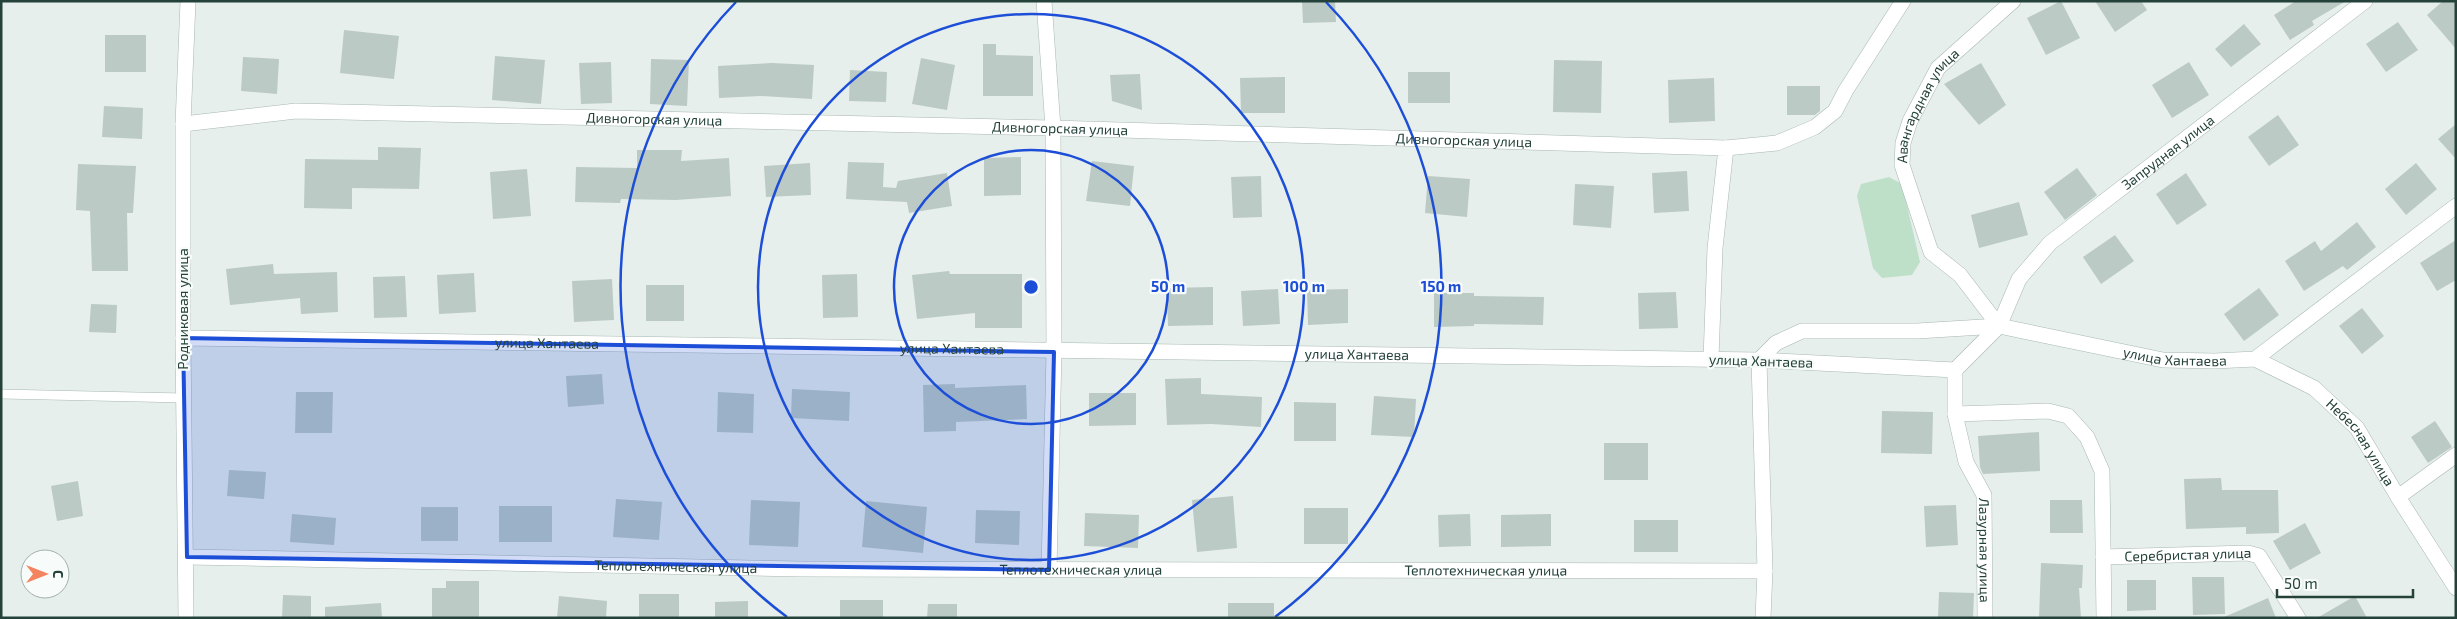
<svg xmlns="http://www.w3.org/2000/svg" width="2457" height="619" font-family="'Exo 2',sans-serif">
<rect width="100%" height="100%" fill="#e6efeb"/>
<path fill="#bfe0c8" d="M1889,177L1902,184L1920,262L1912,275L1882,278L1873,268L1857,196L1861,184Z"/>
<path fill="#bbcac4" d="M1302,1H1335L1336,22L1303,23Z
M2061,1L2080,38L2046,55L2027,18Z
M2095,1H2141L2147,10L2115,32Z
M2296,1H2346L2312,21L2314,25L2290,40L2274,15Z
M2443,1H2456V49L2427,15Z
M2398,22L2418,50L2386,72L2366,44Z
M2244,24L2261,44L2231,67L2215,49Z
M344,30L399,36L394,79L340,73Z
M105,35H146V72H105Z
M983,44H996V55L1033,56V96H983Z
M495,56L545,60L541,104L492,100Z
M243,57L279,59L277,94L241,91Z
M921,58L955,65L947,110L912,104Z
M651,59L689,60L687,106L650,104Z
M1554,60L1602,61L1601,113L1553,112Z
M611,62L612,103L581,104L579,63Z
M2189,62L2209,95L2172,118L2152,85Z
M772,63L814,65L812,99L760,96L719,98L718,66Z
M1981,63L2006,105L1979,125L1944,84Z
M850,70L887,72L886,102L849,101Z
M1408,72H1450V103H1408Z
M1140,74L1142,110L1112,101L1110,75Z
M1285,77V113H1241L1240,78Z
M1714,78L1715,121L1669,123L1668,80Z
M1787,86H1820V111L1815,115H1787Z
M104,106L143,108L142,139L102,137Z
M2278,115L2299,145L2269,166L2248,137Z
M2456,124V159L2438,139Z
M378,147L421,148L419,189L352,188V209L304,208L305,159L378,160Z
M637,150H682L681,161L729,158L731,196L676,200L621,199L620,203L575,202L576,167L637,168Z
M1021,157V195L984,196V158Z
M1092,161L1134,166L1130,206L1086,201Z
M848,162L884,163L883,187L896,188L898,181L947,173L952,206L909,213L907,202L846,199Z
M810,163L811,195L766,197L764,166Z
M2416,163L2437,189L2406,215L2385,189Z
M78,164L136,166L133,213H127L128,271H92L90,211L76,210Z
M2077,168L2097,195L2065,220L2044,192Z
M527,169L531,216L493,219L490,172Z
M1687,171L1689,211L1654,213L1652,173Z
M2186,173L2207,205L2177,225L2156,194Z
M1261,176L1262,217L1233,218L1231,177Z
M1428,176L1470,179L1467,217L1425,213Z
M1575,184L1614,186L1611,228L1573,225Z
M2019,202L2028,235L1979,248L1971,215Z
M2357,222L2376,247L2347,270L2343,266L2304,291L2285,261L2315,241L2321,251Z
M2115,235L2134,261L2101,284L2083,257Z
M2456,240V280L2437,291L2420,263Z
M273,264L274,274L337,272L338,312L301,314L300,298L230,305L226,269Z
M949,271L950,274H1022V328H975V313L917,319L912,275Z
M474,273L476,312L439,314L437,275Z
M857,274L858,317L823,318L822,275Z
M405,276L407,317L374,318L373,277Z
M612,279L614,320L574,322L572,281Z
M646,285H684V321H646Z
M1213,287V325L1168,326L1167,288Z
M2259,288L2279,315L2244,341L2224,314Z
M1278,289L1280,324L1243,326L1241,291Z
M1348,289V323L1308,325L1307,290Z
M1676,292L1678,328L1639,329L1638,293Z
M1434,293H1474V296L1544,297L1543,325L1474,324V326L1434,327Z
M91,304L117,305L116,333L89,332Z
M2362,308L2384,336L2362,354L2339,326Z
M602,374L604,404L568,407L566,376Z
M1201,378V394L1262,397L1261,427L1211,424L1167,425L1165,379Z
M955,384V388L1026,385L1027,419L956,422V431L924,432L923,385Z
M792,389L850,392L849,421L791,418Z
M296,392H333L332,433H295Z
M718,392L754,394L753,433L717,432Z
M1089,393H1136V425L1089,426Z
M1374,396L1416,399L1414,437L1371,435Z
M1294,402L1336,403V441H1294Z
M1882,411L1933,412L1932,454L1881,453Z
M2435,421L2452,447L2428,463L2411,437Z
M2039,432L2040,471L1983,474L1980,467L1978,436Z
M1604,443H1648V480H1604Z
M229,470L266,472L264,499L227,496Z
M2221,478L2222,490H2278L2279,533L2246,534V527L2186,529L2184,479Z
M78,481L83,516L57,521L51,486Z
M1233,496L1237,548L1197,552L1192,500Z
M616,499L662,502L659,540L613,537Z
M751,500L800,502L798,547L749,545Z
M2050,500H2082L2083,533H2050Z
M866,501L927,507L923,553L862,547Z
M1956,505L1958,545L1926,547L1924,506Z
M499,506H552V542H499Z
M421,507H458V541H421Z
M1304,508H1348V544H1304Z
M976,510L1020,511L1019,545L975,543Z
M1085,513L1139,515L1138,548L1084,546Z
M292,514L336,518L334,545L290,542Z
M1470,514L1471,546L1439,547L1438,515Z
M1551,514V546L1501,547V515Z
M1634,520H1678V552H1634Z
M2305,523L2321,553L2290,570L2273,541Z
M2041,563L2083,565L2082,588H2079L2081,618H2039Z
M2192,577H2224L2225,614L2193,615Z
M2127,580H2156V610L2127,611Z
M446,581H479V618H432V588H446Z
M1939,592L1974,593L1973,618H1938Z
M639,594H679V618H639Z
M283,595L311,596V618H282Z
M559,596L607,601L606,618H557Z
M2355,596L2367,618H2317Z
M2268,598L2276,618H2222Z
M840,600H883V618H840Z
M748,601V618H715V602Z
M381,603L382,618H325V607Z
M1228,603H1274V618H1228Z
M928,604H957V618H927Z"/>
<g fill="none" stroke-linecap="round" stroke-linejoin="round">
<defs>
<path id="service" d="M1,394L184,398"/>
<g id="minor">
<path d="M1044,1L1053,128L1054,352L1049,570"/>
<path id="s1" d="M183,124L296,111L1053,128L1726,148L1715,248L1711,359"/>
<path d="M1726,148L1777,143L1815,127L1835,111L1846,90L1903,1"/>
<path id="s2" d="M1999,326L1960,275L1931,252L1902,165L1903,143L1910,121L1938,68L2013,1"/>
<path d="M183,338V124L188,1"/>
<path id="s3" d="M2255,359L2314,388L2357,428L2398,497L2456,455"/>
<path id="s4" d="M1955,370V414L1966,462L1984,495L1985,618"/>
<path d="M1955,414L2048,411L2068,416L2087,437L2102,471L2104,618"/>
<path d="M2398,497L2456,588"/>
<path id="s5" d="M187,557L800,569L1765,571L1759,360L1955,370L1999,326L2019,279L2050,243L2365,1"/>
<path id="s6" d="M2103,557L2248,553L2259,556L2298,618"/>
<path d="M1763,618L1765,571"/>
</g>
<g id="tertiary">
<path id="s7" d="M186,618L183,338L1759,360L1776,343L1802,331H1917L1999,326L2163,360L2215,361L2255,359L2456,206"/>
</g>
</defs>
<use href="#service" stroke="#a8b8b2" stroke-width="10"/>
<use href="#minor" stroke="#a8b8b2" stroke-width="16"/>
<use href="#tertiary" stroke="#a8b8b2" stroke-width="16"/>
<use href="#service" stroke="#fff" stroke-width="9"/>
<use href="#minor" stroke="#fff" stroke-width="15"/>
<use href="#tertiary" stroke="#fff" stroke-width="15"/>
</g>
<path fill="#1d4ed8" fill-opacity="0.2" stroke="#1d4ed8" stroke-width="4" stroke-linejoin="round" d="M183,338L1054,352L1049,570L187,557Z"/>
<g fill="none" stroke="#1d4ed8" stroke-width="2.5">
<circle cx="1031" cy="287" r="137"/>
<circle cx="1031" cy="287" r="273"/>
<path d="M787 617A410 410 0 0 1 736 2M1326 2A410 410 0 0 1 1275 617"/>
</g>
<g text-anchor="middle" stroke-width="4.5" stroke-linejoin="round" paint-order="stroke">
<g font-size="14" fill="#24423a" stroke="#f7fbf9">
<text dy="5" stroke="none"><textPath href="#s2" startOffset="259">Авангардная улица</textPath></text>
<text dy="5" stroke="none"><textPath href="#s1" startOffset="472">Дивногорская улица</textPath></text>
<text dy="5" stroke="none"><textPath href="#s1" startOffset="878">Дивногорская улица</textPath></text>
<text dy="5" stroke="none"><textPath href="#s1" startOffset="1282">Дивногорская улица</textPath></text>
<text dy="5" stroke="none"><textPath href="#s5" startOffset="2295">Запрудная улица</textPath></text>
<text transform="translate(183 309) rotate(-90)" y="5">Родниковая улица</text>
<text dy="5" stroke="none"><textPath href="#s7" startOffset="644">улица Хантаева</textPath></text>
<text dy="5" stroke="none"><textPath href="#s7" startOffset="1049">улица Хантаева</textPath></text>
<text dy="5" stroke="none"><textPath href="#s7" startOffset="2285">улица Хантаева</textPath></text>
<text dy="5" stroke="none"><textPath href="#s7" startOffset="1454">улица Хантаева</textPath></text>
<text transform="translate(1761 361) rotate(2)" y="5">улица Хантаева</text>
<text dy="5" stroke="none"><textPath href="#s3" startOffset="138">Небесная улица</textPath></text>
<text dy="5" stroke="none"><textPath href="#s4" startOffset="186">Лазурная улица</textPath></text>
<text dy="5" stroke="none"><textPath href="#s6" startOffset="85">Серебристая улица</textPath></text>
<text dy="5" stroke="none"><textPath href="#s5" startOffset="489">Теплотехническая улица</textPath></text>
<text dy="5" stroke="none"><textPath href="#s5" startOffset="894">Теплотехническая улица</textPath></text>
<text dy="5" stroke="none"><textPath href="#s5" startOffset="1299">Теплотехническая улица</textPath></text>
</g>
</g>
<circle cx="1031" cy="287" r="8" fill="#1d4ed8" stroke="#f7fbf9" stroke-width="2.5"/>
<g font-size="15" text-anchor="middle" font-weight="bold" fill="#1d4ed8" stroke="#f7fbf9" stroke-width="4.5" stroke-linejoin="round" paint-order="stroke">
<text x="1168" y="292">50 m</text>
<text x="1304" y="292">100 m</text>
<text x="1441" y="292">150 m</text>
</g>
<rect width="2457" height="619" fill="none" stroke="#24423a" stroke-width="5"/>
<g transform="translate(45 574) rotate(90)"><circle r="24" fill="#f7fbf9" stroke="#a3b1ad"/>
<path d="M0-4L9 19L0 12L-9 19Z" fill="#f4845f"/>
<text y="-8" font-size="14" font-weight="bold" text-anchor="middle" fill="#24423a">С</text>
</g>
<path d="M2277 589v8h136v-8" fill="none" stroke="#24423a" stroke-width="2.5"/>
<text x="2284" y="589" font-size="15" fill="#24423a" stroke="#f7fbf9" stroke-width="4" paint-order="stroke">50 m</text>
</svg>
